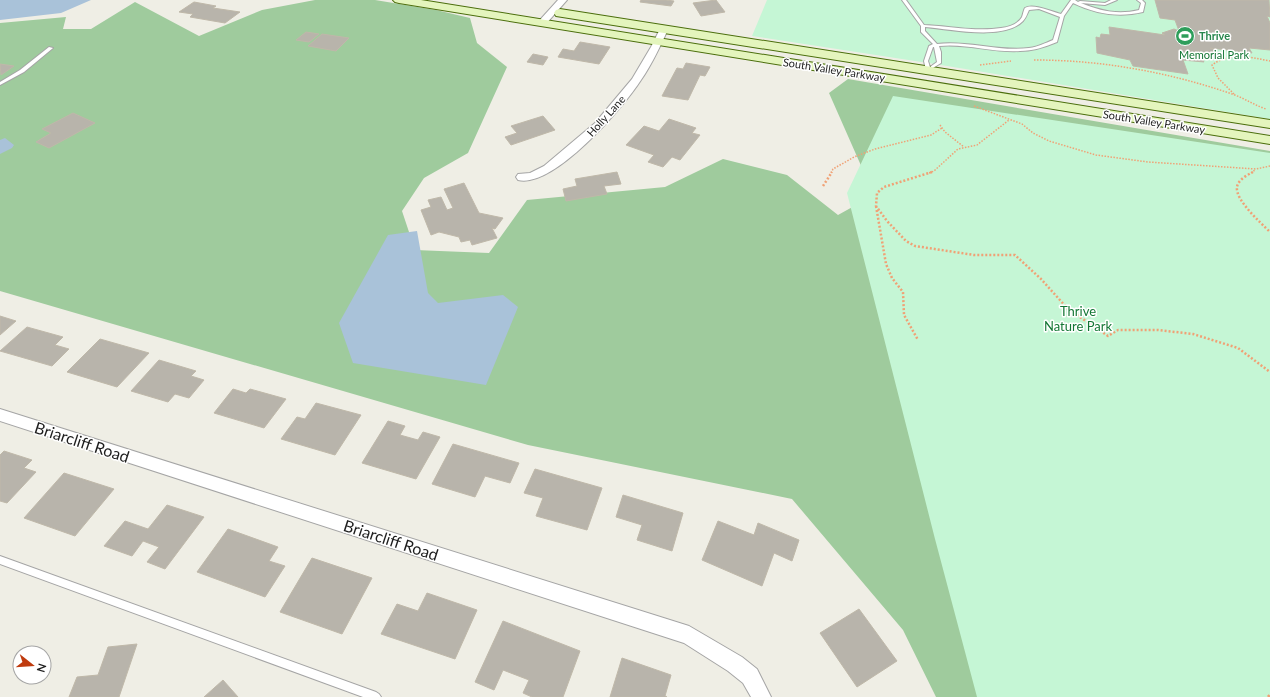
<svg xmlns="http://www.w3.org/2000/svg" width="1270" height="697" font-family="Lato,sans-serif">
<rect width="100%" height="100%" fill="#efeee5"/>
<path fill="#9fcb9d" d="M315,0H375L436,10L470,18L477,43L507,67L468,153L424,178L402,211L415,250L489,253L527,200L665,187L723,159L787,175L838,215L874,195L829,93L848,79L1270,151V697H936L903,630L792,499L528,445L0,291V23L66,17L63,29H91L135,2L199,36L262,10Z"/>
<path fill="#c5f6d5" d="M767,0H1270V119L941,65L752,36Z
M893,96L1270,153V697H977L935,539L847,193Z"/>
<path fill="#a9c2d9" d="M0,0H91L61,13L0,20Z
M5,138L14,145L12,148L0,154V140Z
M417,231L428,293L438,303L503,295L518,307L486,385L353,363L339,323L388,235Z"/>
<path fill="#b8b4ab" stroke="#bfb8a9" d="M641,0H666L674,1L671,6L640,2Z
M716,0L725,12L701,16L693,3Z
M1155,0H1269L1270,17L1267,16L1270,23V50L1249,48L1252,53L1210,48L1216,50L1204,55L1199,53L1204,62L1183,60L1188,74L1133,66L1130,60L1097,53L1096,37L1100,38L1101,34L1110,35L1109,27L1165,35L1162,33L1174,29L1179,31L1175,20L1160,18Z
M194,2L216,6L213,8L240,12L225,23L190,17L193,14L179,12Z
M306,32L319,34L309,42L296,40Z
M322,34L349,38L336,51L308,46Z
M580,42L610,47L599,64L558,57L563,49L574,51Z
M533,54L548,57L543,65L527,62Z
M686,63L710,67L705,76L700,75L688,100L662,96L677,68L683,69Z
M0,64L14,66L1,75Z
M73,113L95,123L49,148L36,142L51,133L42,129Z
M543,116L555,130L511,145L505,137L517,133L511,126Z
M669,119L696,128L692,133L700,135L680,160L672,157L663,167L648,162L654,155L626,145L644,126L659,131Z
M617,172L621,184L604,186L607,194L566,201L563,189L577,186L575,179Z
M464,183L479,213L503,218L495,229L492,228L497,238L472,245L470,240L461,242L459,237L439,232L431,235L421,210L431,207L428,200L441,197L447,210L453,208L444,189Z
M0,316L16,321L0,335Z
M27,327L63,337L55,345L69,349L52,366L0,351Z
M100,339L149,353L117,387L67,372Z
M159,360L196,371L191,376L204,380L189,398L175,394L168,402L131,391Z
M233,389L246,393L250,389L286,399L264,428L214,413Z
M316,403L361,415L335,455L281,439L297,417L305,419Z
M388,421L405,426L400,435L418,440L423,432L440,437L416,479L362,463Z
M453,444L519,463L510,483L485,476L475,497L432,484Z
M4,451L32,460L24,468L36,472L7,503L0,501V455Z
M535,469L602,488L587,530L536,516L543,498L524,493Z
M64,473L114,489L75,536L24,518Z
M623,495L683,513L672,551L637,540L642,525L616,517Z
M167,505L204,517L165,569L147,562L159,547L143,541L132,556L104,546L125,521L148,529Z
M718,521L754,535L758,523L799,540L792,561L774,553L762,586L702,560Z
M228,529L278,547L269,561L285,566L265,597L197,572Z
M312,558L372,578L342,634L280,612Z
M427,593L477,610L455,659L381,634L397,604L418,611Z
M859,609L897,661L857,687L820,633Z
M503,621L580,651L563,697H532L523,693L529,680L503,670L494,690L475,682Z
M137,644L119,697H69L77,677L98,675L108,647Z
M622,658L671,675L665,696L667,697H610Z
M223,680L238,697H204Z"/>
<g fill="none" stroke-linecap="round" stroke-linejoin="round">
<defs>
<path id="service" d="M902,0H906L924,25C950,26 976,32 1001,28C1009,27 1018,24 1022,17C1023,14 1024,9 1025,8C1033,3 1053,12 1061,14L1071,0H1075L1078,2L1080,1L1105,3L1111,0H1117L1105,5L1081,3C1100,11 1118,15 1139,10L1141,3L1137,0H1142L1145,3L1143,12C1118,18 1096,14 1073,3L1064,16L1057,42C1045,47 1033,51 1020,51C993,53 966,43 939,46L941,52V63L928,71L926,70L924,61L929,46L933,44L921,32V26ZM1039,9L1060,17L1053,40C1045,43 1038,47 1029,48C998,52 968,40 937,44L925,31V27C950,29 1004,41 1023,21C1026,18 1027,14 1029,10ZM933,47H934L937,62L930,67L928,61Z
M49,47L53,48L24,72L0,85V82L20,70Z
M0,556L376,692L379,694L381,697H363L0,564Z"/>
<path id="minor" d="M558,0H567L545,25H539L538,23L539,21Z
M664,26L668,29C660,47 652,64 641,80C623,108 553,189 518,180L516,177L518,174L530,173L544,166L595,123L632,79L651,47L660,29Z
M0,409L689,626L742,657L757,669L771,697H751L743,683L728,671L684,643L0,421Z"/>
<path id="secondary" d="M393,0H421L1270,136V144L399,3L395,2Z
M560,9L1270,120V128L556,16L554,13L556,10Z"/>
</defs>
<use href="#service" stroke="#a5a5a5" stroke-width="2"/>
<use href="#minor" stroke="#a5a5a5" stroke-width="2"/>
<use href="#secondary" stroke="#4b6e0c" stroke-width="2"/>
<path stroke="#f0a175" stroke-width="1.5" stroke-dasharray="1.5 1.5" stroke-linecap="butt" d="M1034,60C1102,60 1168,72 1232,94C1244,98 1254,105 1266,109
M980,65L1011,61
M1234,94L1218,78L1212,65C1230,52 1249,57 1270,61
M974,106L1022,124L1033,133L1049,141L1096,155L1148,162L1256,169L1270,166
M940,125L945,132L964,147
M831,173L833,169L854,157L875,149L931,135L942,128
M929,173L934,171L958,149L977,145L1009,120
M1251,173L1255,170"/>
<path stroke="#f0a175" stroke-width="2.5" stroke-dasharray="2 2" stroke-linecap="butt" d="M932,172L884,187L877,193L876,206L887,221L906,241L915,246L974,255H1015L1041,279L1068,309L1108,336L1118,330H1158L1193,334L1238,348L1270,372
M1253,172C1247,175 1238,180 1237,187C1235,200 1261,223 1270,232
M823,186L832,172
M876,206L886,264L892,278L903,292L904,315L918,340"/>
<path stroke="#f0a175" stroke-width="3" stroke-dasharray="2.5 2.5" stroke-linecap="butt" d="M1268,697L1270,695"/>
<use href="#service" fill="#fff" fill-rule="evenodd"/>
<use href="#minor" fill="#fff" fill-rule="evenodd"/>
<use href="#secondary" fill="#e4f5bd" fill-rule="evenodd"/>
</g>
<defs>
<symbol id="stadium-disc" viewBox="-11 -11 22 22"><circle r="9.5" fill="#2e9e5b" stroke="#fff"/><path d="M0-5a6.5 5 0 1 0 0 10a6.5 5 0 1 0 0-10ZM-3.5-1.8h7v3.6h-7Z" fill="#fff"/></symbol>
</defs>
<g fill-rule="evenodd">
<use href="#stadium-disc" x="1174" y="25" width="22" height="22"/>
</g>
<g text-anchor="middle" stroke-width="3" stroke-linejoin="round" paint-order="stroke">
<g font-size="11" font-weight="bold" fill="#27864d" stroke="#fff" text-anchor="start">
<text x="1199" y="40">Thrive</text>
</g>
<g font-size="11" fill="#137634" stroke="#fff">
<text x="1214" y="59">Memorial Park</text>
</g>
<g font-size="11" fill="#1e1e1e" stroke="#fff">
<text transform="translate(834 70) rotate(9)" y="4">South Valley Parkway</text>
<text transform="translate(606 116) rotate(-48)" y="4">Holly Lane</text>
<text transform="translate(1154 122) rotate(9)" y="4">South Valley Parkway</text>
</g>
<g font-size="13" fill="#137634" stroke="#fff">
<text x="1078" y="316">Thrive<tspan x="1078" dy="15">Nature Park</tspan></text>
</g>
<g font-size="16" fill="#1e1e1e" stroke="#fff">
<text transform="translate(82 442) rotate(18)" y="6">Briarcliff Road</text>
<text transform="translate(391 540) rotate(18)" y="6">Briarcliff Road</text>
</g>
</g>
<g transform="translate(32 665) rotate(107)"><circle r="19" fill="#ffffff" stroke="#a5a5a5"/>
<path d="M0-3L7 15L0 10L-7 15Z" fill="#bf3b0e"/>
<text y="-6" font-size="11" font-weight="bold" text-anchor="middle" fill="#1e1e1e">N</text>
</g>
</svg>
